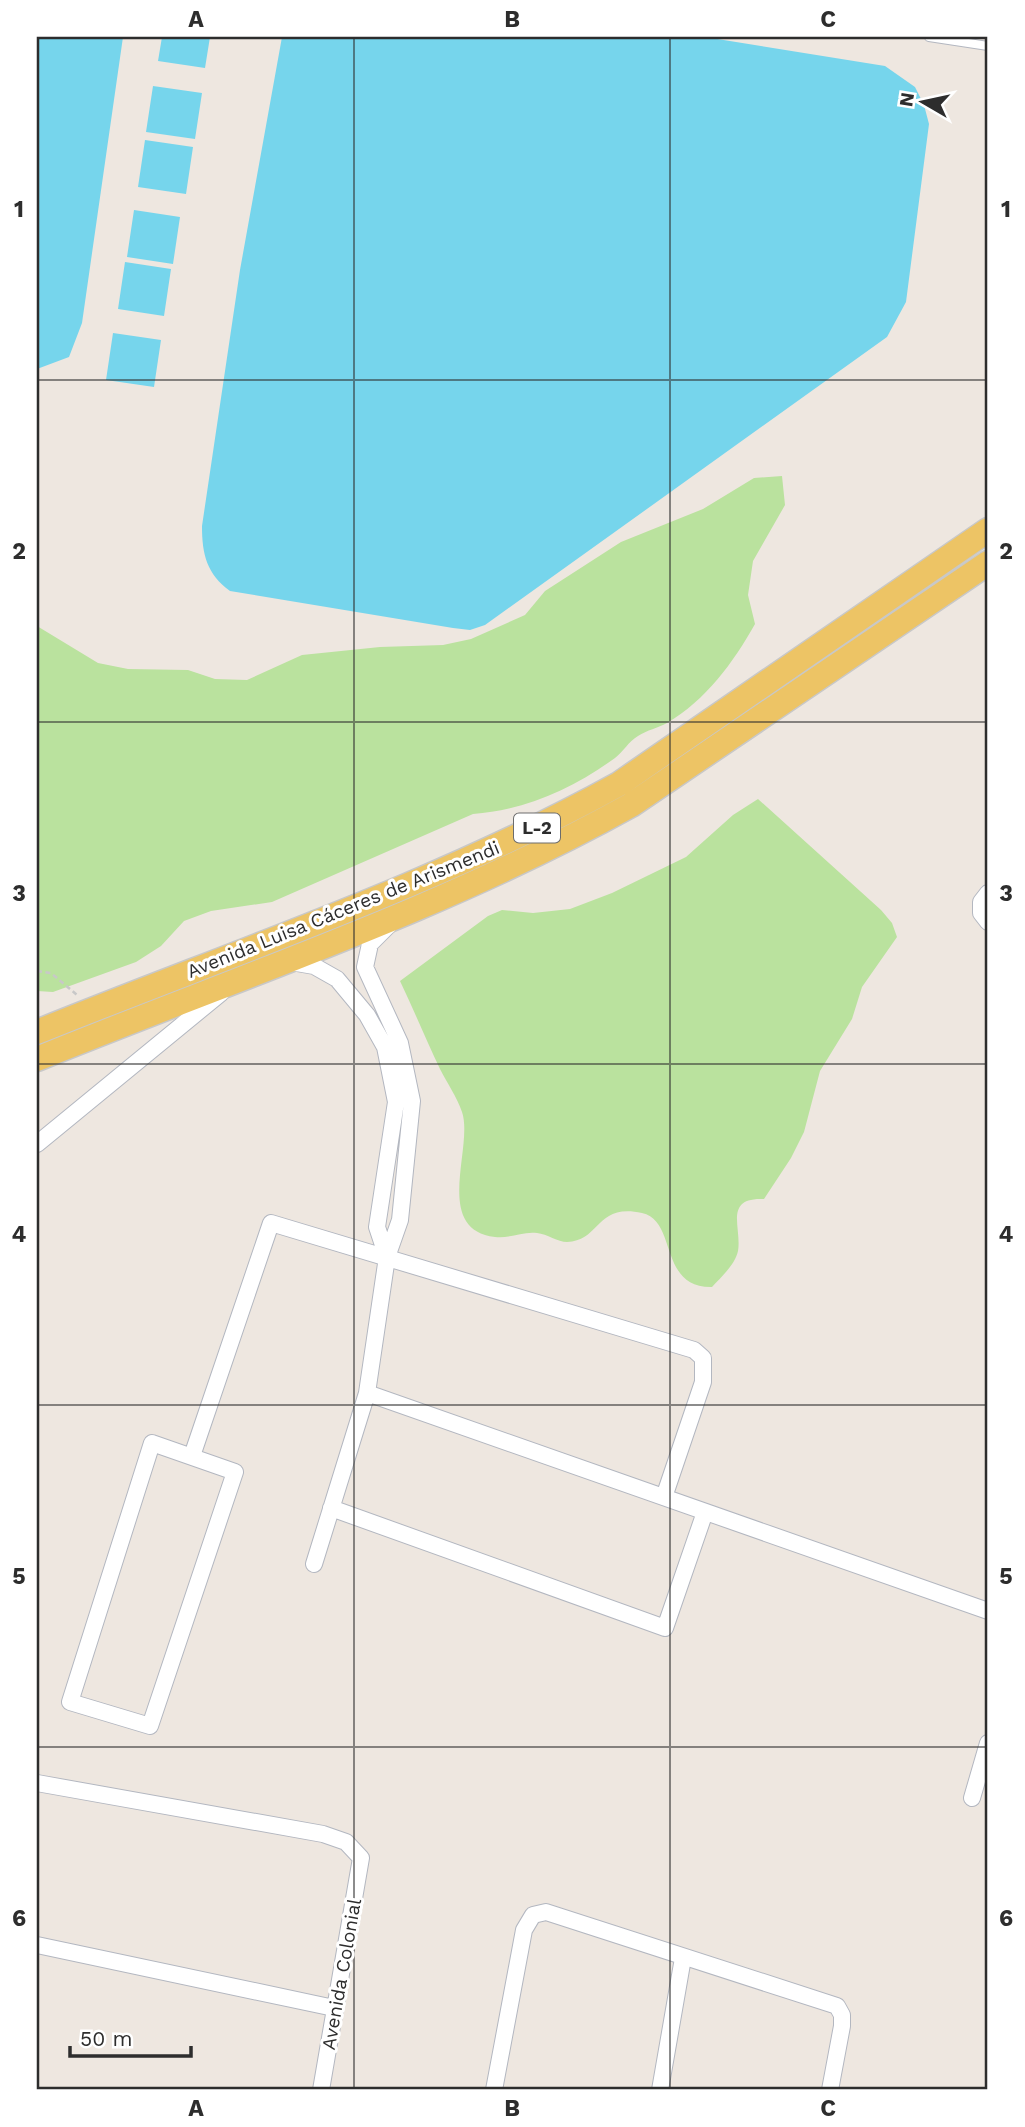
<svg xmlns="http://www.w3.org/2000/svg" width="1025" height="2127" font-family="'Work Sans',sans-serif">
<rect width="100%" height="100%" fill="#eee7e0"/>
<path fill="#bae29e" d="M782,476L785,505L753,561L748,595L755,624C733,663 706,700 667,723C658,728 647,730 638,736C629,741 623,752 615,758C572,789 526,810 473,814L272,902L211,911L184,921L161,946L136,962L53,992L37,991V626L98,663L128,669L188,670L215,679L247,680L302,655L380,647L443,645L471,639L525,615L545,591L621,542L703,509L754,478Z
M758,799L881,910L892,923L897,937L862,987L852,1019L820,1071L804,1132L791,1158L764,1199C723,1197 742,1228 738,1251C735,1265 721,1277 712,1287C658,1288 678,1221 642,1213C595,1203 601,1241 567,1242C558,1242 547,1234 537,1233C523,1231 509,1239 495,1237C432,1229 474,1147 462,1112C457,1097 447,1083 440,1069C426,1040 414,1010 400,981L488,916L502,910L533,913L570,909L612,893L686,857L733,815Z"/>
<path fill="#76d5ec" d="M37,37H123L82,323L69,357L37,369Z
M162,37H210L205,68L158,61Z
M282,37H705L885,66L915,87L924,105L929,124L906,302L887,337L485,625L470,630L453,628L230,591C207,574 202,555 202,526L240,270Z
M153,86L202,93L195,139L146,132Z
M145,140L193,147L186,194L138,187Z
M134,210L180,217L173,264L127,257Z
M125,262L171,269L164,316L118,309Z
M113,333L161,340L154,387L106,380Z"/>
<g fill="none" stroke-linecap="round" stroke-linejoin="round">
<defs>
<path id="lane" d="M929,37L988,46"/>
<path id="street" d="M988,893L981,902V913L988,922
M389,925L370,944L365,967L400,1043L412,1101L400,1220L387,1257L367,1393L988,1611
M291,962L314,966L337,979L367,1015L385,1047L396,1102L377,1227L387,1257
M37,1144L221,993
M152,1443L235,1472L150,1726L70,1702Z
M192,1456L271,1223L694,1350L703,1358V1382L664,1497
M331,1508L665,1628L705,1512
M314,1564L367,1393
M37,1783L323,1834L346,1842L361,1858L321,2090
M972,1798L988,1743
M37,1945L334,2008
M494,2090L524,1930L533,1915L546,1912L837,2006L842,2015V2026L830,2090
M660,2090L683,1958"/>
<path id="primary" d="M37,1032C232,953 434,886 619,784L988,530
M37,1059C236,978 442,910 631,805L988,563"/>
</defs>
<use href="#lane" stroke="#b3b7c0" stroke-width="10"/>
<use href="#street" stroke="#b3b7c0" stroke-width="18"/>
<use href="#primary" stroke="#c8c8c8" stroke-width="27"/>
<path stroke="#c8c8c8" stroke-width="2.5" stroke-dasharray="5 3.5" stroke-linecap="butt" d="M37,971L51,973L77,995"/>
<use href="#lane" stroke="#fff" stroke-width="8"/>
<use href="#street" stroke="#fff" stroke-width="16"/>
<use href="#primary" stroke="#edc465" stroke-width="24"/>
</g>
<path fill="none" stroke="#2d2d2d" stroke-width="2" stroke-opacity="0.55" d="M354,37V2090M670,37V2090M37,380H988M37,722H988M37,1064H988M37,1405H988M37,1747H988"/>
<g text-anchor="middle" stroke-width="6" stroke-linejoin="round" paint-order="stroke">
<rect fill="#fff" stroke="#6c6c6c" stroke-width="2" x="514" y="813.5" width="46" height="29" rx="5"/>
<g font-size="18" font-weight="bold" fill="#2d2d2d">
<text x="537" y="834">L-2</text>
</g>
<g font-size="19" fill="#2d2d2d" stroke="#fff">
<text transform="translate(343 909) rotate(-22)" y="7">Avenida Luisa Cáceres de Arismendi</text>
<text transform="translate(341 1974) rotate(-80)" y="7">Avenida Colonial</text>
</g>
</g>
<rect width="1025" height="2127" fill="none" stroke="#ffffff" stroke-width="77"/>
<g transform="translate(923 102) rotate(279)" stroke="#ffffff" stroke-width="5" paint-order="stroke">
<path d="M0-5L12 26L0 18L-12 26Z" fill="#2d2d2d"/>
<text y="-10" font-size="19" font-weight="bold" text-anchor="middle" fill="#2d2d2d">N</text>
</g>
<path d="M70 2046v10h121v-10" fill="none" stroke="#2d2d2d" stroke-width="3.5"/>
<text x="80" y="2046" font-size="21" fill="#2d2d2d" stroke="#ffffff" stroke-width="5" paint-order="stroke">50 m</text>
<rect x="38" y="38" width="948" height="2050" fill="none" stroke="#2d2d2d" stroke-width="2.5"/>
<g font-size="23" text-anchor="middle" font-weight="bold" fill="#2d2d2d">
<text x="196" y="27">A</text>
<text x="512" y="27">B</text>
<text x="828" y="27">C</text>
<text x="19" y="217">1</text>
<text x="1006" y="217">1</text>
<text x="19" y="559">2</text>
<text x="1006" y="559">2</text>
<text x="19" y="901">3</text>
<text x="1006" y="901">3</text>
<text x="19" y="1242">4</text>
<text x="1006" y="1242">4</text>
<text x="19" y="1584">5</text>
<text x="1006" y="1584">5</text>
<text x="19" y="1926">6</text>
<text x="1006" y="1926">6</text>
<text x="196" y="2116">A</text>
<text x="512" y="2116">B</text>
<text x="828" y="2116">C</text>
</g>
</svg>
